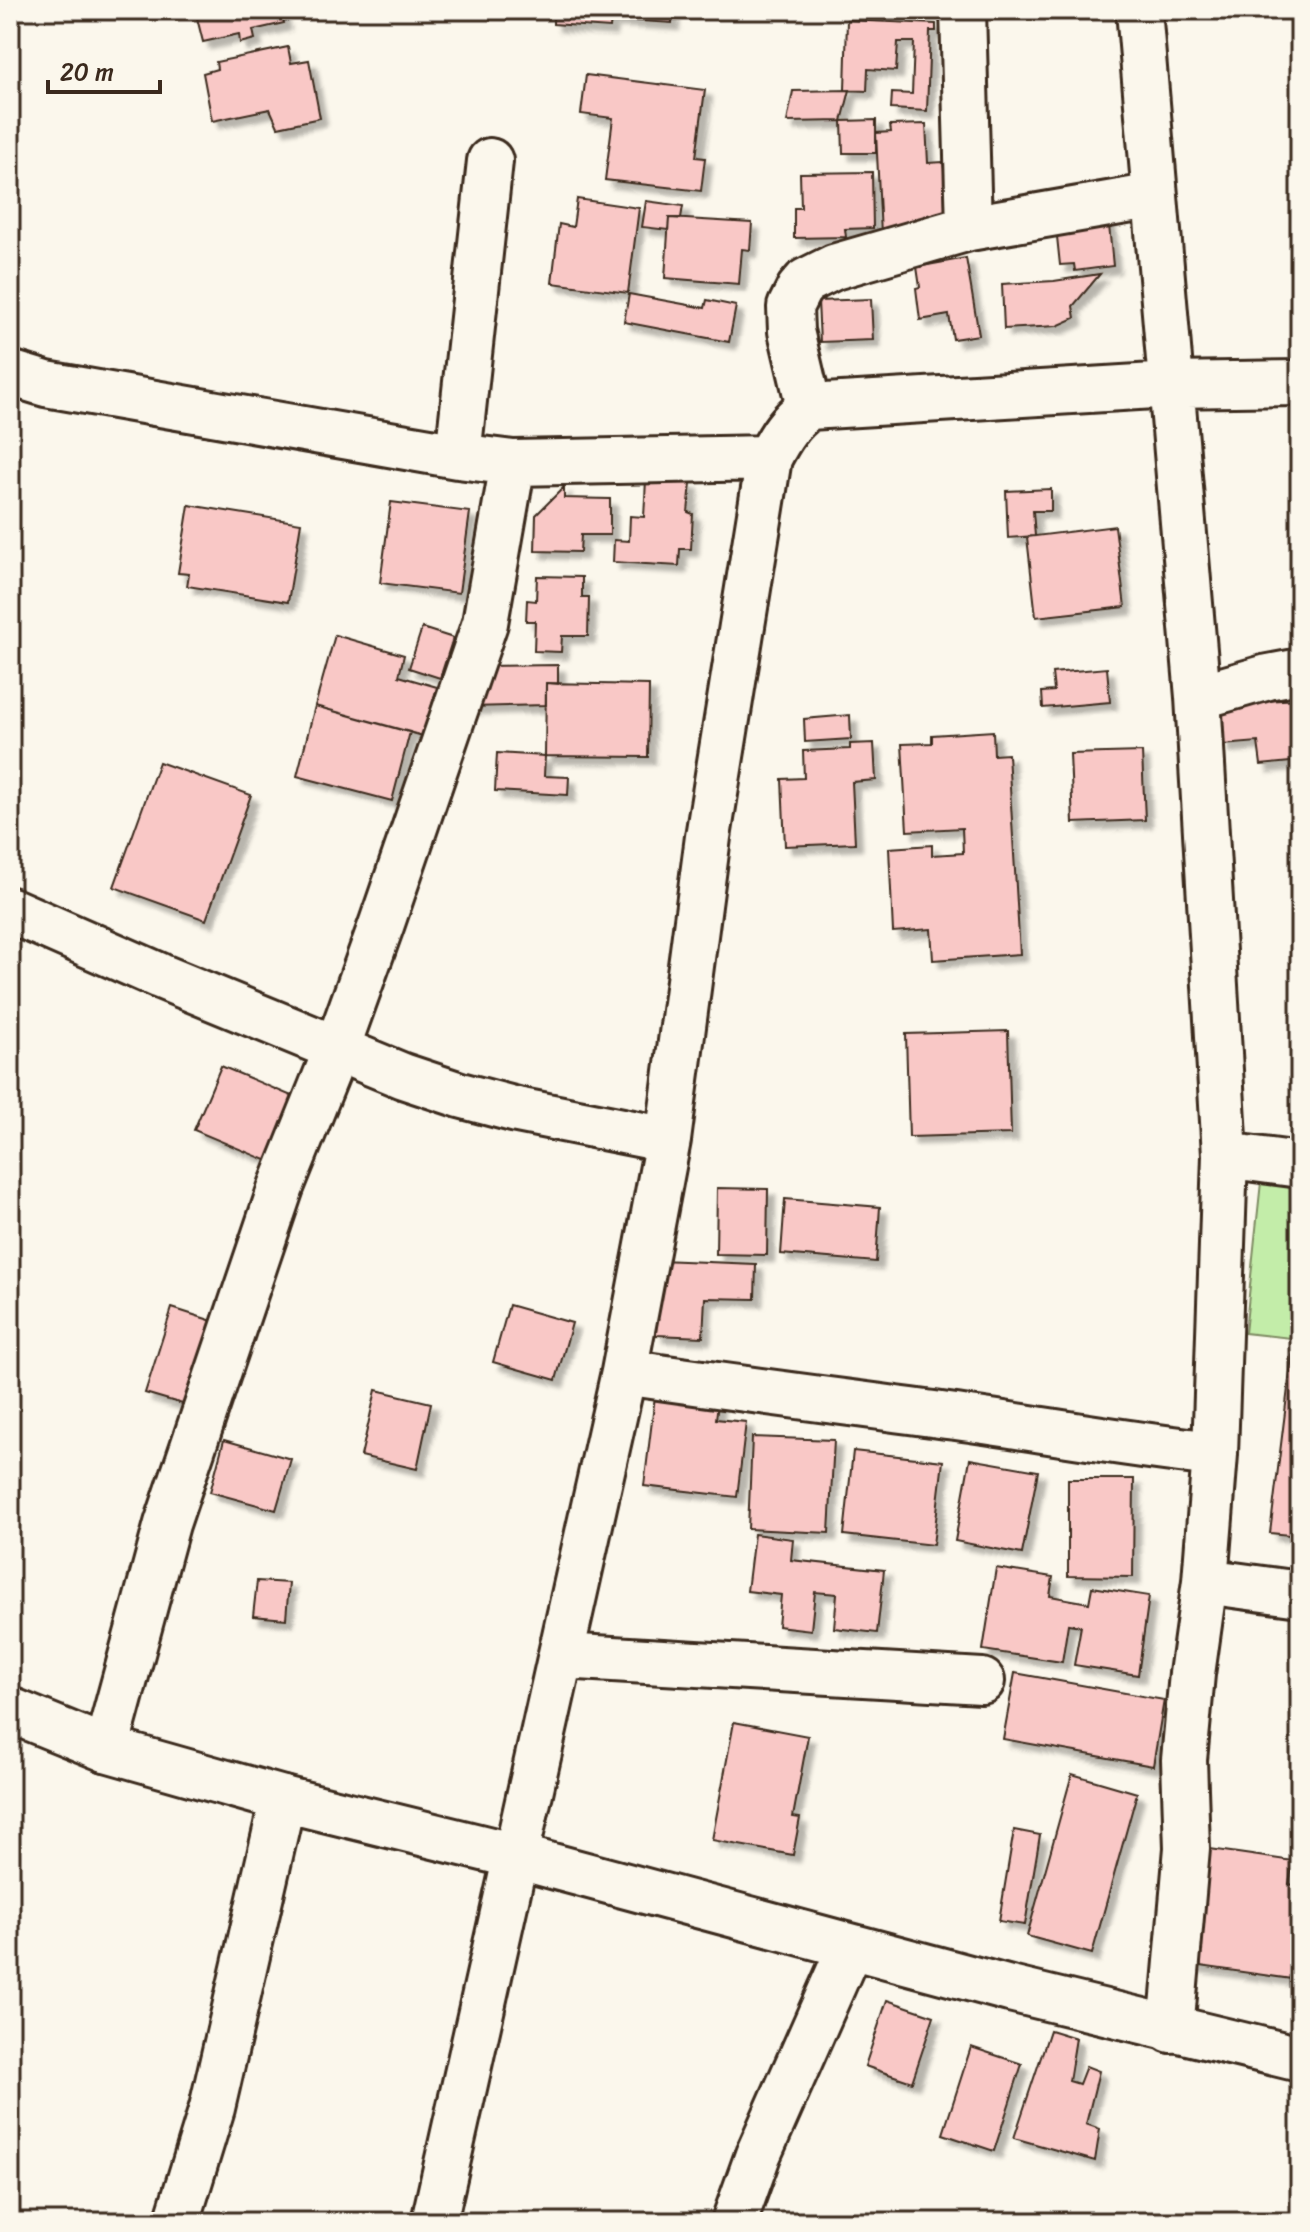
<svg xmlns="http://www.w3.org/2000/svg" width="1310" height="2232" font-family="Sriracha,sans-serif">
<defs>
<filter id="shadow"><feDropShadow dx="7" dy="7" stdDeviation="2" flood-color="#0004"/></filter>
</defs>
<rect width="100%" height="100%" fill="#fbf7ec"/>
<filter id="ink" filterUnits="userSpaceOnUse"><feTurbulence type="fractalNoise" baseFrequency=".0125" numOctaves="2"/><feDisplacementMap in="SourceGraphic" scale="16" xChannelSelector="R" yChannelSelector="G"/><feConvolveMatrix kernelMatrix="1 2 1 2 8 2 1 2 1" color-interpolation-filters="sRGB"/></filter>
<g filter="url(#ink)">
<path fill="#c3eda9" stroke="#7f8c64" stroke-width="2" d="M1261,1182L1300,1186V1339L1245,1333Z"/>
<path fill="#f9c8c6" stroke="#3b2a1e" stroke-width="2" filter="url(#shadow)" d="M195,10H281L284,23L253,30L255,39L240,43L239,34L203,42Z
M553,10H672V23L611,19L610,28L553,24Z
M847,20L936,24V31H930L927,111L891,109L892,93L912,94L914,42H898L896,71L868,69L867,91L845,90Z
M288,47L291,63L309,60L320,118L278,127L270,109L212,121L203,73L217,69L216,62Z
M586,75L705,90L696,157L705,158L701,191L605,180L613,118L581,114Z
M850,90L842,121L787,122L793,91Z
M876,120V153H843L842,121Z
M926,124L928,163L943,162L950,220L881,235L876,133L891,132L890,125Z
M872,172L873,228L845,229L846,237L794,238V208H801L800,173Z
M577,199L639,208L628,293L552,283L559,224L573,227Z
M646,201L683,206L681,218H669L668,230L642,227Z
M1108,215L1113,266L1075,271L1074,264L1060,265L1056,227Z
M669,218L752,223L750,250L742,249L739,284L665,278Z
M966,258L979,335L953,339L949,315L920,320L916,288L920,287L917,267Z
M1100,274L1073,306L1075,318L1057,326L1004,329L1002,284L1054,281Z
M629,294L705,308L707,300L736,306L729,342L624,322Z
M871,299L873,340L820,342L818,301Z
M646,480L691,483L688,512L693,514L691,549H680L679,566L613,562L614,540L629,541L630,516L644,517Z
M564,487V498L610,499V535H581L580,552L535,551L536,515Z
M1051,489V511H1033L1035,536L1008,538L1006,491Z
M391,502L470,512L459,593L380,583Z
M189,505L301,523L288,602L187,586L189,574L178,573Z
M1115,526L1125,607L1036,617L1027,537Z
M537,576L582,577V597H589L588,636H562L561,652L534,651L535,621H526L527,600L536,601Z
M422,628L453,638L440,678L409,668Z
M335,635L404,655L399,676L437,687L423,736L315,706Z
M558,665V684L546,683V705L470,707L484,666Z
M1107,668L1110,702L1043,708L1042,692L1054,691L1052,673Z
M546,683L649,685L648,757L545,756Z
M1264,693L1265,701L1300,699V761L1261,765L1258,742L1223,745L1220,702Z
M315,706L410,732L392,801L297,776Z
M850,715L851,739L805,742L804,719Z
M993,731L994,755L1008,754L1020,954L933,960L931,929L893,932L889,848L932,845V855L963,853L962,828L907,831L902,744L932,743V735Z
M874,743L876,780L852,782L855,843L785,846L782,779L804,778L803,751L850,749V744Z
M1142,752L1145,820L1073,823L1070,754Z
M497,753L545,756L544,776L569,777L568,795L495,791Z
M159,762L251,795L206,920L114,887Z
M1008,1031L1011,1134L909,1137L906,1034Z
M221,1066L294,1097L268,1161L194,1130Z
M717,1188L768,1189L767,1255L716,1254Z
M785,1199L880,1207L876,1262L781,1254Z
M659,1260L756,1264L755,1299L705,1298L703,1337L656,1335Z
M509,1305L572,1323L556,1380L493,1362Z
M172,1308L222,1324L196,1408L145,1393Z
M1293,1348L1300,1349V1536L1270,1533Z
M656,1388L719,1396L716,1419L746,1422L737,1497L644,1486Z
M376,1390L431,1403L417,1469L361,1456Z
M752,1437L834,1440L829,1533L748,1529Z
M224,1440L291,1459L276,1510L210,1492Z
M853,1451L943,1461L933,1545L844,1535Z
M970,1459L1038,1471L1022,1554L955,1541Z
M1068,1479H1134L1133,1577L1068,1576Z
M754,1534L793,1539L791,1560L884,1570L877,1633L834,1628L837,1594L815,1592L811,1630L778,1626L781,1595L747,1591Z
M996,1568L1053,1577L1050,1596L1089,1603L1092,1587L1149,1596L1138,1675L1074,1665L1081,1626L1068,1624L1062,1662L983,1650Z
M257,1581L289,1583L286,1619L253,1616Z
M1015,1673L1164,1700L1153,1766L1003,1739Z
M734,1722L808,1736L793,1817L800,1818L793,1855L712,1840Z
M1072,1774L1137,1793L1092,1954L1027,1936Z
M1014,1830L1040,1835L1025,1925L999,1921Z
M1210,1849L1293,1861L1289,1884L1298,1886V1930L1292,1979L1193,1965Z
M887,2000L934,2016L912,2082L865,2066Z
M1050,2030L1076,2038L1069,2081L1079,2084L1086,2066L1099,2071L1086,2124L1100,2129L1095,2161L1014,2138Z
M971,2047L1022,2064L994,2151L943,2134Z"/>
<g fill="none" stroke-linecap="round" stroke-linejoin="round">
<defs>
<path id="minor" d="M963,10L969,228
M1139,10L1198,697L1225,1155L1215,1454L1205,1581L1192,1674L1184,1760L1187,1848L1171,2030
M10,373L46,384L458,456L513,463L769,458
M809,407L791,331L790,307L799,289L806,281L834,267L969,228L1155,196
M458,456L490,161
M1198,697L1268,677L1300,671
M10,910L160,976L403,1076L460,1095L517,1110L668,1140
M1225,1155L1300,1165
M624,1372C734,1388 845,1402 956,1417C1043,1429 1128,1445 1215,1454
M1205,1581L1300,1594
M562,1656L982,1681
M106,1749L167,1524L281,1187L337,1048L382,923L485,623L513,463
M177,2222L212,2108L283,1799
M434,2222L624,1372L668,1140L708,837L769,458C780,437 789,422 809,407L1171,385L1300,383
M734,2222L758,2155L850,1947"/>
<path id="tertiary" d="M10,1710L106,1749L283,1799L515,1856L1010,1989L1300,2059"/>
</defs>
<use href="#minor" stroke="#3b2a1e" stroke-width="50"/>
<use href="#tertiary" stroke="#3b2a1e" stroke-width="50"/>
<use href="#minor" stroke="#fbf7ec" stroke-width="44"/>
<use href="#tertiary" stroke="#fbf7ec" stroke-width="44"/>
</g>
</g>
<rect width="1310" height="2232" fill="none" stroke="#fbf7ec" stroke-width="40"/>
<rect x="20" y="20" width="1270" height="2192" fill="none" stroke="#3b2a1e" stroke-width="3" filter="url(#ink)"/>
<path d="M48 80v12h112v-12" fill="none" stroke="#3b2a1e" stroke-width="4"/>
<text x="60" y="80" font-size="24" fill="#3b2a1e" stroke="#fbf7ec" stroke-width="6" paint-order="stroke">20 m</text>
</svg>
